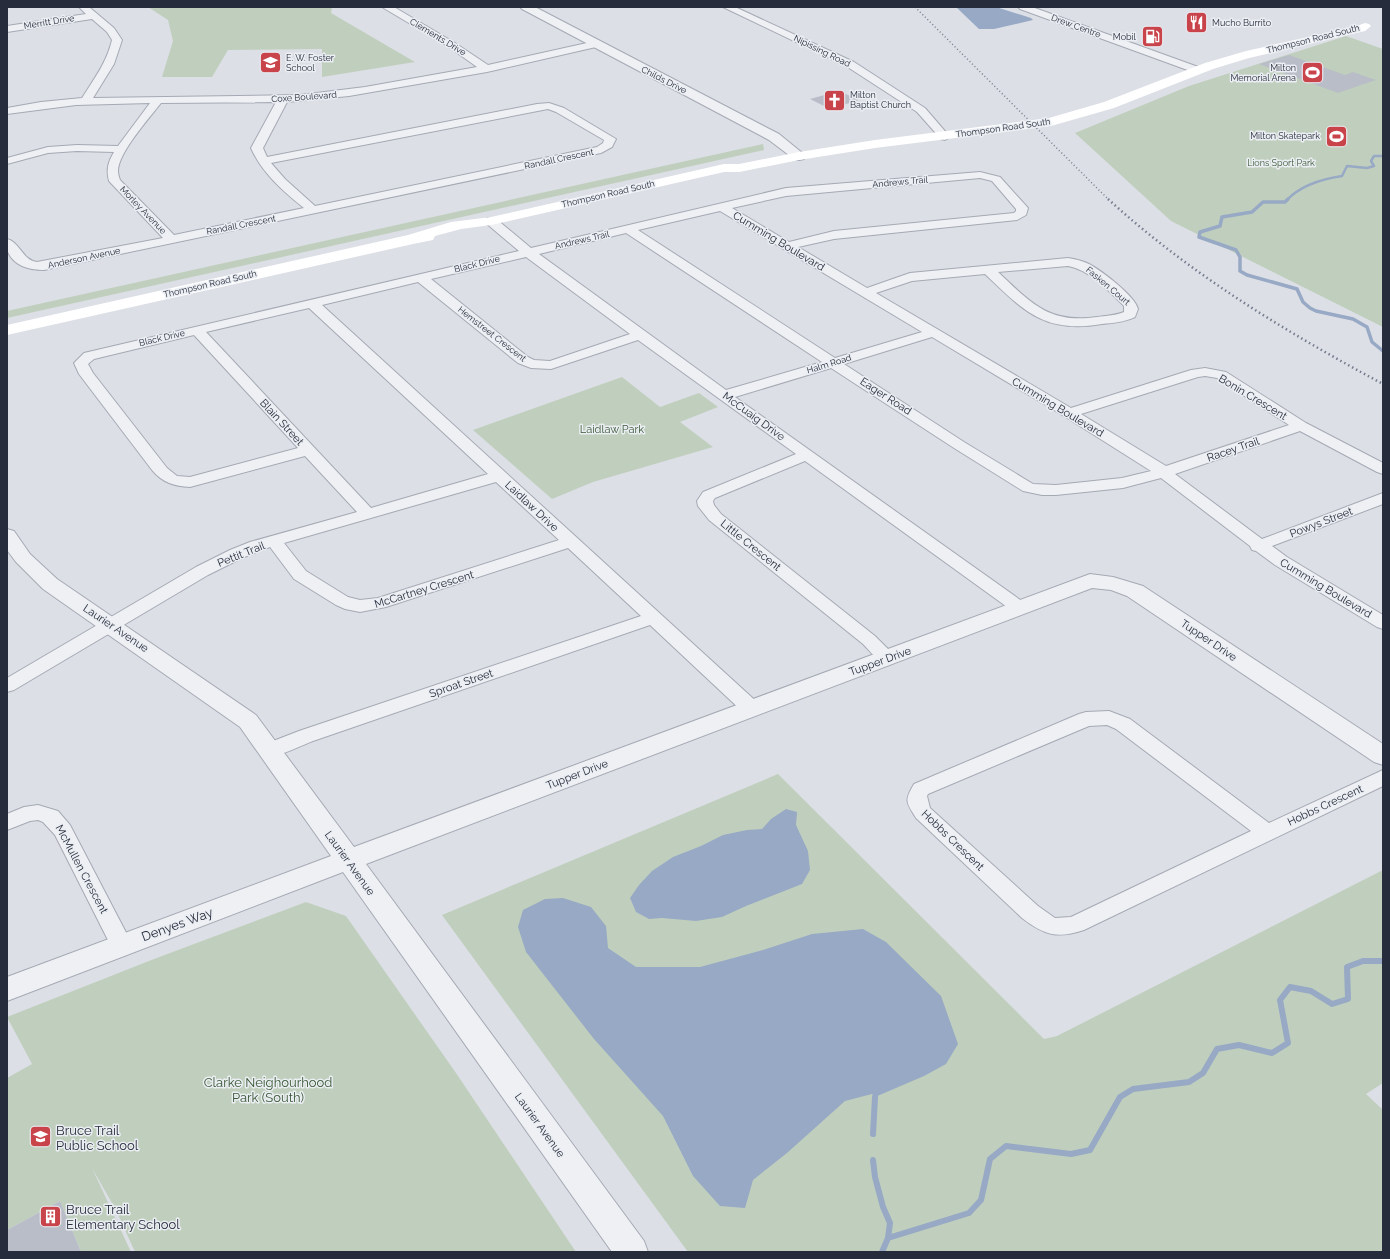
<svg xmlns="http://www.w3.org/2000/svg" width="1390" height="1259" font-family="Raleway,sans-serif">
<rect width="100%" height="100%" fill="#dcdfe6"/>
<path fill="#c0cfbd" d="M148,7H332L331,13L415,62L322,77V49L228,50L212,77H162L173,41L168,20Z
M1346,36L1383,49V327L1171,221L1075,133L1189,86Z
M763,144L764,150L7,318V311Z
M622,377L660,407L699,393L718,407L680,422L713,447L593,482L552,499L473,430Z
M778,774L1044,1039L1057,1036L1383,870V1083L1366,1094L1383,1110V1252H688L442,915Z
M306,902L346,916L456,1073L576,1252H135L116,1210L92,1168L131,1252H81L60,1201L7,1230V1078L32,1064L7,1017L154,959Z"/>
<path fill="#97a9c5" d="M956,7H996L1031,18L1033,20L994,29H979Z
M786,809L797,812L796,825L808,851L810,870L802,884L746,906L722,917L696,921L662,918L649,919L636,912L630,898L639,885L652,871L673,857L701,846L723,835L747,830L762,829L771,819Z
M563,898L591,907L606,926L608,948L636,967H700L763,950L812,934L863,929L886,942L941,996L958,1044L946,1064L924,1076L875,1097L872,1094L845,1101L787,1153L753,1180L745,1208L720,1206L693,1176L663,1116L594,1039L526,952L518,927L523,910L545,899Z"/>
<g fill="none" stroke-linecap="round" stroke-linejoin="round">
<path stroke="#97a9c5" stroke-width="2.5" d="M1287,200C1301,185 1322,179 1342,176L1347,166L1367,168L1374,166L1371,161L1374,156H1383"/>
<path stroke="#97a9c5" stroke-width="3.5" d="M1288,199L1285,202H1263L1252,212L1222,217L1220,226L1200,232L1199,237L1236,250L1240,257V271L1247,275L1297,289L1303,302L1310,308L1316,311L1353,319L1367,327L1372,342L1383,351"/>
<path stroke="#97a9c5" stroke-width="6" d="M873,1134L875,1097
M873,1160L875,1177L883,1207L890,1223L888,1238L882,1252
M888,1238L969,1213L981,1200L990,1159L1006,1146L1071,1154L1090,1150L1120,1097L1133,1089L1189,1082L1203,1073L1217,1049L1239,1045L1272,1053L1288,1043L1280,1000L1290,987L1311,991L1332,1004L1348,999L1347,967L1363,961H1383"/>
</g>
<path fill="#b9bdc8" d="M1289,55L1345,75L1353,72L1376,80L1338,93L1259,64Z
M839,91L859,100L830,109L810,99Z
M60,1201L81,1252H7V1230Z"/>
<g fill="none" stroke-linecap="round" stroke-linejoin="round">
<defs>
<path id="minor" d="M79,7H89L114,28L122,40L114,64L93,98L300,95L365,87L477,67L449,47L382,7H394L455,43L488,65L596,41L601,44L596,47L487,72L349,96L287,102L263,148L267,157L537,104L549,103L564,108L616,139L612,147L601,153L44,270C30,270 14,266 8,252C6,249 7,243 7,239C20,242 22,260 37,262L163,238L109,181C106,170 108,162 114,152L77,151L48,153L7,164V158L48,147L77,145L118,146L150,103L76,105L7,114V108L41,102L82,98C94,79 107,62 112,40L107,32L92,19L7,32V26L86,14ZM276,102L251,148C262,173 283,191 304,208L174,235L120,180C119,177 118,174 118,171C118,153 150,117 161,103ZM548,109L556,112L604,140L603,143L597,147L315,206L285,179L271,163Z
M723,7H735L854,62L925,108L950,137L945,140L941,139L917,112L846,66Z
M1018,7H1032L1201,68L1202,70L1201,72H1193L1020,9Z
M980,172L1000,177L1028,208L1026,215L1017,220L834,239L798,247L867,288L910,273L1068,258C1075,259 1083,261 1089,264C1102,271 1135,296 1138,309L1135,317C1125,322 1113,323 1102,324C1044,334 1024,311 985,274L912,281L876,293L1071,408L1191,370L1205,368L1226,372L1306,423L1383,463V474L1377,472L1300,431L1175,474L1262,539L1383,493V504L1272,546L1287,557L1383,615V629L1377,627L1275,565L1256,551L1252,550L1250,546L1161,478L1123,488L1056,495H1042L1023,491L954,448L831,368L735,397L1026,604L1029,608L1026,612L1020,614L1014,612L805,461L715,498L713,501L714,505L721,514L875,636L897,658L895,662C880,666 872,653 863,644L709,520L698,506L697,501L703,492L796,454L638,340L551,369L531,368L518,363L418,282L322,305L758,703L761,708L758,713L751,715L744,713L650,625L313,741C299,746 278,759 263,755L260,750L263,745L299,731L641,616L568,548L386,607L360,612L345,609L336,605L294,579L270,547L242,558L208,575L14,690L7,692V678L196,567L230,550L250,542L357,512L305,456L190,487C174,486 163,483 152,470L79,374L74,363L84,353L519,251L487,224L485,221L487,218H495L531,248L786,188ZM980,178L992,181L1016,209V211L1014,213L834,231L789,242L732,208L786,196ZM720,211L922,332L835,358L638,230ZM626,233L822,362L726,390L539,254ZM526,257L630,334L550,361L534,360L528,357L431,279ZM1068,266C1090,270 1109,291 1124,306V312C1117,315 1106,316 1097,317C1049,324 1031,303 998,272ZM309,308L488,474L371,508L206,332ZM194,335L298,448L190,477L177,476L167,468L93,373L88,364L94,359ZM932,337L1064,416L1151,471L1122,478L1056,485L1033,484L964,442L844,364ZM1205,376L1217,378L1289,425L1166,466L1081,414L1198,377ZM496,482L559,540L378,598L360,600L348,597L306,571L284,543Z
M1109,711L1130,719L1269,823L1383,770V786L1084,930C1057,939 1044,935 1022,918L916,818C906,802 904,801 914,784L1079,714L1086,712ZM1107,725L1116,729L1251,831L1071,917L1055,918L1038,906L930,808L927,796L928,794L1089,726Z
M38,805L58,811L70,825L132,944L129,950L121,953L113,950L55,835L43,822L38,820L30,821L7,830V814L24,807Z"/>
<path id="tertiary" d="M520,7H535L779,134L806,156L804,159L799,160L794,159L769,140L522,9Z
M7,529L14,531L30,554L57,579L256,715L354,847L1090,574L1113,577L1143,586L1383,744V765L1374,762L1127,596L1111,590L1092,588L366,864L644,1241L648,1252H612L343,872L7,1001V977L331,856L240,727L43,589L16,562L7,550Z"/>
</defs>
<use href="#minor" stroke="#a5a9b3" stroke-width="2"/>
<use href="#tertiary" stroke="#a5a9b3" stroke-width="2"/>
<use href="#minor" fill="#eef0f4" fill-rule="evenodd"/>
<use href="#tertiary" fill="#eef0f4" fill-rule="evenodd"/>
<path fill="#fff" fill-rule="evenodd" d="M1365,23L1369,24L1371,26L1365,31L1249,58L1213,69L1114,108L1051,126L875,148L799,160L739,172H724L491,225L461,229L435,236L433,240L413,244L7,335V325L408,235L451,222L491,217L724,164H739L799,152L875,140L1049,118L1104,102L1205,63L1246,51L1357,26Z"/>
<path stroke="#767d8e" stroke-width="1.5" stroke-dasharray="1 2.5" stroke-linecap="butt" d="M915,7L1109,200"/>
<path stroke="#767d8e" stroke-width="2.5" stroke-dasharray="1.5 3" stroke-linecap="butt" d="M1108,199C1190,274 1286,332 1383,384"/>
</g>
<defs>
<symbol id="restaurant-square" viewBox="-11 -11 22 22"><rect x="-9" y="-9" width="18" height="18" rx="4" fill="#c9434a" stroke="#ebeef3"/><path d="M-5-6h1v4h1v-4h1v4h1v-4h1v5L-1.5 .5V6h-2V.5L-5-1ZM5-6V6H3V1.5H1.5Q1.5-4 5-6Z" fill="#fff"/></symbol>
<symbol id="fuel-square" viewBox="-11 -11 22 22"><rect x="-9" y="-9" width="18" height="18" rx="4" fill="#c9434a" stroke="#ebeef3"/><path d="M-5.5-6h7V0h2V4h1.3V-2.5L3-4.5l.8-.8L6-3V5H2.5V1h-1V6h-7ZM-4.2-4.7v3.2H.2V-4.7Z" fill="#fff"/></symbol>
<symbol id="school-square" viewBox="-11 -11 22 22"><rect x="-9" y="-9" width="18" height="18" rx="4" fill="#c9434a" stroke="#ebeef3"/><path d="M0-5L7-2L0 1L-7-2ZM-4 1L0 2.5L4 1V4Q0 6-4 4Z" fill="#fff"/></symbol>
<symbol id="stadium-square" viewBox="-11 -11 22 22"><rect x="-9" y="-9" width="18" height="18" rx="4" fill="#c9434a" stroke="#ebeef3"/><path d="M0-5a6.5 5 0 1 0 0 10a6.5 5 0 1 0 0-10ZM-3.5-1.8h7v3.6h-7Z" fill="#fff"/></symbol>
<symbol id="church-square" viewBox="-11 -11 22 22"><rect x="-9" y="-9" width="18" height="18" rx="4" fill="#c9434a" stroke="#ebeef3"/><path d="M-1.2-6h2.4v3.5h3.3v2.4h-3.3V6h-2.4V-.1h-3.3v-2.4h3.3Z" fill="#fff"/></symbol>
<symbol id="building-square" viewBox="-11 -11 22 22"><rect x="-9" y="-9" width="18" height="18" rx="4" fill="#c9434a" stroke="#ebeef3"/><path d="M-4-6H4V6H1V3H-1V6H-4ZM-2.5-4.3h1.7v1.8h-1.7ZM.8-4.3h1.7v1.8H.8ZM-2.5-1h1.7V.8h-1.7ZM.8-1h1.7V.8H.8Z" fill="#fff"/></symbol>
</defs>
<g fill-rule="evenodd">
<use href="#restaurant-square" x="1184" y="10" width="25" height="25"/>
<use href="#fuel-square" x="1140" y="24" width="25" height="25"/>
<use href="#school-square" x="258" y="50" width="25" height="25"/>
<use href="#stadium-square" x="1300" y="60" width="25" height="25"/>
<use href="#church-square" x="822" y="88" width="25" height="25"/>
<use href="#stadium-square" x="1324" y="124" width="25" height="25"/>
<use href="#school-square" x="28" y="1124" width="25" height="25"/>
<use href="#building-square" x="38" y="1204" width="25" height="25"/>
</g>
<g text-anchor="middle" stroke-width="3" stroke-linejoin="round" paint-order="stroke">
<g font-size="9" fill="#262c3b" stroke="#ebeef3">
<text transform="translate(49 22) rotate(-9)" y="3">Merritt Drive</text>
<text transform="translate(1076 26) rotate(20)" y="3">Drew Centre</text>
<text transform="translate(438 37) rotate(31)" y="3">Clements Drive</text>
<text transform="translate(1313 39) rotate(-14)" y="3">Thompson Road South</text>
<text transform="translate(822 51) rotate(26)" y="3">Nipissing Road</text>
<text transform="translate(664 80) rotate(27)" y="3">Childs Drive</text>
<text transform="translate(304 97) rotate(-4)" y="3">Coxe Boulevard</text>
<text transform="translate(1003 128) rotate(-8)" y="3">Thompson Road South</text>
<text transform="translate(559 159) rotate(-12)" y="3">Randall Crescent</text>
<text transform="translate(900 182) rotate(-5)" y="3">Andrews Trail</text>
<text transform="translate(608 194) rotate(-13)" y="3">Thompson Road South</text>
<text transform="translate(143 210) rotate(46)" y="3">Morley Avenue</text>
<text transform="translate(241 225) rotate(-11)" y="3">Randall Crescent</text>
<text transform="translate(582 240) rotate(-13)" y="3">Andrews Trail</text>
<text transform="translate(84 258) rotate(-12)" y="3">Anderson Avenue</text>
<text transform="translate(477 264) rotate(-14)" y="3">Black Drive</text>
<text transform="translate(210 284) rotate(-13)" y="3">Thompson Road South</text>
<text transform="translate(1108 286) rotate(40)" y="3">Fasken Court</text>
<text transform="translate(492 334) rotate(38)" y="3">Hemstreet Crescent</text>
<text transform="translate(162 338) rotate(-13)" y="3">Black Drive</text>
<text transform="translate(829 364) rotate(-17)" y="3">Halm Road</text>
</g>
<g font-size="9" fill="#262c3b" stroke="#ebeef3" text-anchor="start">
<text x="1212" y="26">Mucho Burrito</text>
<text x="1136" y="40" text-anchor="end">Mobil</text>
<text x="286" y="61">E. W. Foster<tspan x="286" dy="10">School</tspan></text>
<text x="1296" y="71" text-anchor="end">Milton<tspan x="1296" dy="10">Memorial Arena</tspan></text>
<text x="850" y="98">Milton<tspan x="850" dy="10">Baptist Church</tspan></text>
<text x="1320" y="139" text-anchor="end">Milton Skatepark</text>
</g>
<g font-size="9" fill="#375634" stroke="#ebeef3">
<text x="1281" y="166">Lions Sport Park</text>
</g>
<g font-size="11" fill="#262c3b" stroke="#ebeef3">
<text transform="translate(779 241) rotate(31)" y="4">Cumming Boulevard</text>
<text transform="translate(886 396) rotate(33)" y="4">Eager Road</text>
<text transform="translate(1253 397) rotate(31)" y="4">Bonin Crescent</text>
<text transform="translate(1058 407) rotate(31)" y="4">Cumming Boulevard</text>
<text transform="translate(754 416) rotate(36)" y="4">McCuaig Drive</text>
<text transform="translate(282 422) rotate(47)" y="4">Blain Street</text>
<text transform="translate(1233 449) rotate(-19)" y="4">Racey Trail</text>
<text transform="translate(532 506) rotate(43)" y="4">Laidlaw Drive</text>
<text transform="translate(1321 522) rotate(-21)" y="4">Powys Street</text>
<text transform="translate(751 545) rotate(39)" y="4">Little Crescent</text>
<text transform="translate(241 554) rotate(-22)" y="4">Pettit Trail</text>
<text transform="translate(1326 588) rotate(31)" y="4">Cumming Boulevard</text>
<text transform="translate(424 589) rotate(-17)" y="4">McCartney Crescent</text>
<text transform="translate(116 628) rotate(34)" y="4">Laurier Avenue</text>
<text transform="translate(1209 640) rotate(34)" y="4">Tupper Drive</text>
<text transform="translate(880 661) rotate(-20)" y="4">Tupper Drive</text>
<text transform="translate(461 683) rotate(-19)" y="4">Sproat Street</text>
<text transform="translate(577 774) rotate(-21)" y="4">Tupper Drive</text>
<text transform="translate(1325 805) rotate(-25)" y="4">Hobbs Crescent</text>
<text transform="translate(953 840) rotate(44)" y="4">Hobbs Crescent</text>
<text transform="translate(350 863) rotate(54)" y="4">Laurier Avenue</text>
<text transform="translate(82 869) rotate(62)" y="4">McMullen Crescent</text>
<text transform="translate(540 1125) rotate(54)" y="4">Laurier Avenue</text>
</g>
<g font-size="11" fill="#375634" stroke="#ebeef3">
<text x="612" y="433">Laidlaw Park</text>
</g>
<g font-size="13" fill="#262c3b" stroke="#ebeef3">
<text transform="translate(177 924) rotate(-20)" y="5">Denyes Way</text>
</g>
<g font-size="13" fill="#375634" stroke="#ebeef3">
<text x="268" y="1087">Clarke Neighourhood<tspan x="268" dy="15">Park (South)</tspan></text>
</g>
<g font-size="13" fill="#262c3b" stroke="#ebeef3" text-anchor="start">
<text x="56" y="1135">Bruce Trail<tspan x="56" dy="15">Public School</tspan></text>
<text x="66" y="1214">Bruce Trail<tspan x="66" dy="15">Elementary School</tspan></text>
</g>
</g>
<rect width="1390" height="1259" fill="none" stroke="#262c3b" stroke-width="16"/>
</svg>
